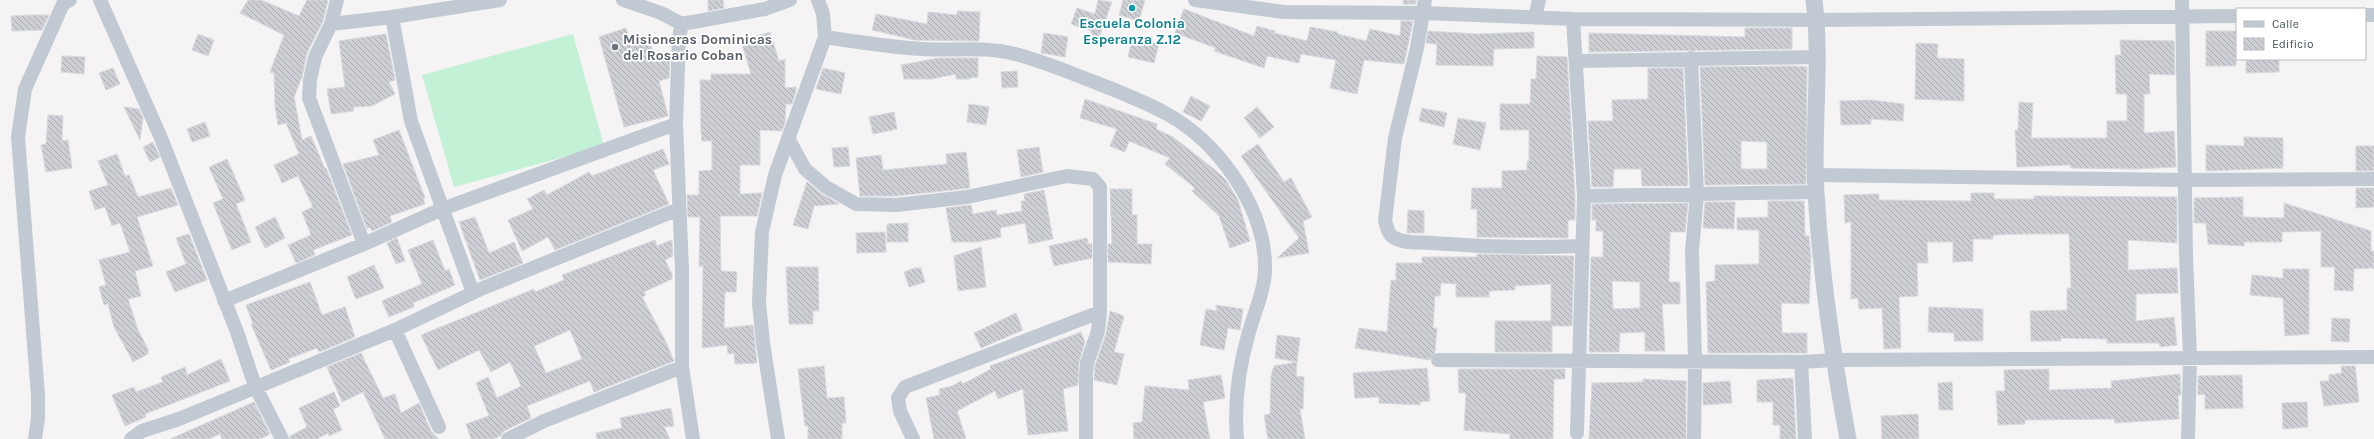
<svg xmlns="http://www.w3.org/2000/svg" width="2374" height="439" font-family="Karla,sans-serif">
<defs>
<pattern id="building-back-hatch" width="6" height="6" patternUnits="userSpaceOnUse"><rect width="6" height="6" fill="#cdcfd5"/><path d="M-1 5l2 2M0 0l6 6M5-1l2 2" fill="none" stroke="#a8abb0"/></pattern>
</defs>
<rect width="100%" height="100%" fill="#f5f3f3"/>
<path fill="#c3f1d5" d="M573,34L604,146L454,187L422,75Z"/>
<path fill="url(#building-back-hatch)" stroke="#d7d9de" fill-rule="evenodd" d="M248,0H261L299,16L307,0H328L323,21L307,53L302,77L294,97L302,140L311,136L325,169L326,168L352,235L313,250L315,255L296,263L288,245L311,235L302,212L313,207L298,176L282,183L274,165L299,154L286,123L278,125L275,106L274,73L270,72L284,35L240,13Z
M708,0H723L724,8L708,11Z
M1098,0L1112,2L1098,40L1089,37L1091,31L1071,24L1077,8L1095,14Z
M1123,0H1145L1139,21L1119,15Z
M1403,0H1416V4H1403Z
M1184,9L1254,36L1257,26L1275,31L1274,33L1307,41L1310,27L1338,32V34L1366,41L1370,29L1400,36L1401,21H1413L1404,64L1364,60L1357,94L1330,88L1336,60L1301,54L1299,63L1267,56L1264,68L1214,51L1216,48L1175,33Z
M957,11L980,12L979,41L915,40L872,30L876,14L927,24L928,12L957,15Z
M33,15H49L42,30L12,31L11,16Z
M626,28L631,45L649,40L657,62L670,58L669,78L659,81L668,116L624,127L599,37Z
M1745,28H1792V49L1589,52V33L1745,37Z
M1428,31L1478,34L1534,32V48L1494,49L1493,66L1436,65L1437,44L1426,43Z
M2206,31H2236V66H2206Z
M770,32L779,61L785,59V88L796,87V92L792,104H786L785,123L782,131L760,130V165H740V194L762,193L757,216H720L721,271L737,272L736,292H725L724,328L753,325L757,363L735,364L734,353L728,354L727,345L702,348L703,265L699,267L700,217H688L687,195H699V171L712,170V141H702L701,133L700,80H711V74H751L742,44L755,40L753,37Z
M1044,33L1068,37L1065,57L1041,53Z
M198,34L214,40L208,56L192,50Z
M386,34L395,80L389,82L395,94L372,106L353,107L354,111L331,114L327,89L345,87L339,41Z
M1132,38L1159,44L1154,63L1128,57Z
M2120,40L2174,41L2175,75L2149,74L2150,94H2144V133L2174,131L2176,167L2137,169L2071,168L2070,165L2017,167L2015,130H2018L2019,102L2033,103L2031,138H2107V121H2127V94H2116L2115,55H2121Z
M1916,43L1938,44L1937,58L1964,59V101L1915,99Z
M62,56L85,57L84,74L61,72Z
M1537,56L1567,57L1575,196V220H1568V238L1477,237V209H1471L1472,188H1502V171L1527,170V161H1529V130H1500V104H1530L1531,79H1536Z
M939,58H978V77L970,78V79H956V74L931,79H904L901,65Z
M2246,59H2279V72L2246,73Z
M1792,66L1807,67L1806,184L1705,185L1700,67ZM1741,141L1767,142V169H1741Z
M113,68L120,84L106,90L99,73Z
M823,68L845,73L841,94L816,89Z
M1648,68H1683L1688,186H1642L1641,169H1614L1613,187H1592L1588,121H1613L1612,100L1648,99Z
M1017,71L1018,87L1002,88L1001,72Z
M1191,96L1210,106L1201,121L1183,112Z
M1085,99L1157,124L1156,129L1173,137L1214,169L1225,179L1238,200L1250,241L1230,248L1219,216L1192,191L1195,188L1165,164L1170,158L1129,141L1125,152L1110,146L1117,129L1080,118Z
M1870,100L1904,104L1903,121L1871,119V124L1841,125L1840,101Z
M969,104L989,107L986,125L967,122Z
M124,107L139,109L143,118L140,140Z
M1257,107L1274,127L1260,138L1244,118Z
M1422,108L1447,113L1444,127L1419,121Z
M894,112L897,129L873,134L869,117Z
M48,115L63,116L62,141L68,140L72,168L46,172L41,145L46,144Z
M1458,118L1486,123L1480,150L1453,144Z
M205,122L210,136L192,142L187,129Z
M399,130L425,198L423,199L425,204L390,216L392,222L372,231L370,227L367,229L343,164L379,155L373,140Z
M2244,137L2283,138V168L2206,171V145L2244,146Z
M153,142L160,157L150,162L143,147Z
M1258,144L1284,182L1291,178L1312,217L1303,221L1309,253L1277,258L1299,238L1241,156Z
M2356,146H2374V171H2356Z
M848,147L850,166L834,167L832,148Z
M1039,147L1043,172L1021,177L1017,150Z
M663,149L669,164L653,170L669,204L555,250L548,237L522,251L508,220L533,209L527,199L544,190L547,195L589,172L592,176Z
M966,152L970,188L896,196H860L856,158L881,155L883,170L947,164L946,154Z
M117,154L125,176L129,175L138,197L171,188L178,205L137,217L153,266L135,271L141,296L128,299L138,330L148,349V354L133,362L114,327L108,304L104,305L99,287L106,285L99,260L130,252L120,223L112,226L105,207L95,210L89,191L108,185L98,161Z
M227,159L245,200L236,204L251,242L232,250L213,203L223,199L209,167Z
M807,182L822,194L839,204L814,206L808,229L793,225Z
M2356,188H2374V207L2356,208Z
M1110,189H1132V215H1137V244H1152L1151,264L1108,262V244H1112Z
M1044,190L1053,239L1029,244L1025,223L1000,228L1001,237L978,242H952L946,208L971,205L973,214L996,210L997,215L1022,211L1021,201H1025L1024,194Z
M1971,193H1994V199H2034V196L2177,197V243L2128,240V270L2177,268L2178,293L2136,294V321L2174,317L2177,345L2160,347L2159,343H2107V339L2061,338V341H2031L2030,311L2067,310V288H2071L2069,234H2023L1993,235V239H1973V261L1953,262V242H1927L1928,263H1917L1918,296L1899,297L1901,348L1884,349L1882,308L1859,309L1858,298L1851,299V222L1845,223L1844,195L1879,194V200L1971,201Z
M2243,197V217L2284,218V203L2371,231V251H2374V268L2354,269L2353,291L2334,290L2335,267H2321V231L2282,232V242H2244V246L2208,244L2206,223H2194V198Z
M1768,201H1804L1805,236H1809L1811,257L1809,304L1781,303L1782,333H1807V353H1708L1706,282L1715,281V265L1759,264V230H1737V218L1768,217Z
M1705,202H1735L1734,229L1703,228Z
M1688,203L1685,232H1670L1669,282H1680V304H1662L1665,351H1645V332L1620,333L1619,352H1589L1591,257H1603V231H1596V220H1592V204ZM1612,281L1640,282V308L1613,309Z
M1408,210L1424,211V233H1407Z
M275,217L285,238L265,248L255,227Z
M475,217L489,253L514,242L523,263L480,280L459,222Z
M908,223V242H887V224Z
M885,232L886,252L857,253L856,233Z
M189,234L207,280L175,292L166,272L186,264L176,238Z
M397,238L405,261L396,264L387,243Z
M1087,238L1088,244H1092V258L1054,266L1049,246Z
M433,240L445,271L449,269L455,285L413,303L414,307L389,317L382,301L422,284L408,250Z
M655,240L657,246L671,240L672,241L673,256L665,260L672,274V279L644,292L646,295L642,297L665,340L674,361L594,392L590,381L559,393L527,406L531,418L504,431L500,436L493,439H471L466,424L489,416L476,383L488,377L497,398L521,386L510,362L491,372L479,350L438,370L421,335L534,289L535,292L564,280L562,275ZM570,330L582,359L546,373L534,346Z
M981,247L986,287L958,291L954,256Z
M1477,254L1574,256L1572,326H1552V352H1495V321H1551V284L1515,286V290L1489,291V297H1456V284L1441,283L1440,296H1435L1433,328H1437L1435,352L1430,360L1355,348L1359,328L1387,332L1391,280L1396,281V263H1422V257H1477Z
M374,265L384,288L356,299L347,277Z
M786,267H818L819,311H813V324H789Z
M915,268H921L925,282L909,287L904,272Z
M2283,269H2309V334L2285,336L2283,298L2250,295L2252,275L2283,278Z
M310,282L322,315L345,307L355,337L319,352L317,348L288,359L290,362L271,370L251,324H253L246,305Z
M1216,305L1243,309L1240,330L1228,328L1224,350L1200,345L1206,309L1217,311Z
M1929,307L1983,309V341H1954V333L1928,332Z
M1110,311L1124,316L1114,352L1124,354L1117,385L1094,380L1095,365L1106,334Z
M1016,313L1023,330L981,348L974,333Z
M2332,318L2350,319L2349,342L2331,341Z
M1081,332L1085,342L1079,362L1078,385L1063,389L1068,431L1028,435L1023,389L998,399L995,391L957,411L966,439H934L926,398L940,395L939,389L952,386L961,381L963,384L991,369L990,366Z
M1277,335L1300,338L1297,362L1275,358Z
M361,353L383,398L395,394L401,413L419,403L431,431L439,439H385L363,392L342,402L327,367Z
M221,359L230,381L145,414L146,417L125,426L112,395L134,387L136,392L163,382L161,377L185,367L187,375Z
M1297,362L1296,376L1304,377L1303,409H1300L1305,439H1268L1264,415L1270,414L1271,376L1274,366Z
M824,366L827,398L844,397L846,423H842V439H808V426H805L798,369Z
M2341,366H2355L2359,402L2324,406L2320,381H2329V375L2342,373Z
M1427,368L1430,401L1420,402V405L1379,403V397L1355,398L1353,373Z
M1458,369H1565V379H1554L1553,439H1510V434L1464,430L1466,393H1459Z
M2049,369V390L2112,388L2111,381L2180,374L2181,395H2178L2179,419L2115,423L2114,419L2025,420V424L1998,425L1996,391H2005L2004,370Z
M1221,375L1225,398L1203,402L1210,439H1134L1133,423L1142,422L1145,386L1189,390L1188,380Z
M2242,375L2243,408L2205,409V394L2198,395V376Z
M1793,378L1796,439H1780V425H1773V402H1757V380Z
M1643,379L1686,381V439H1589L1592,383L1643,382Z
M1730,381L1732,403L1703,405V383Z
M1952,382L1953,410H1939L1938,383Z
M334,392L340,406L333,409L342,430L329,436L328,433L317,439H290V436L307,427L299,408Z
M254,402L270,434L260,439H222L220,434L209,439H170Z
M2307,402L2308,427L2283,429L2282,403Z
M671,408L674,426L664,427L670,439H597L596,433L622,428L620,418Z
M1918,414L1919,439H1882L1881,416Z"/>
<g fill="none" stroke-linecap="round" stroke-linejoin="round">
<path stroke="#c1cad2" stroke-width="14" d="M100,0L161,138L237,332L255,386L282,439
M337,0L331,24L315,57L310,80L309,98L364,244
M623,0L661,13L682,24L765,9L790,0
M1195,0L1284,12L1424,13L1573,19L1817,20L2237,16
M1425,0L1417,48L1395,138L1385,221C1387,227 1388,234 1393,237C1403,244 1420,242 1432,243C1482,247 1531,248 1581,246
M2182,0L2186,255L2190,358L2188,439
M2365,15H2374
M392,17L411,121L473,293
M1535,18L1539,0
M1573,19L1584,196L1577,433
M331,24L392,17L500,0
M682,24L679,37L676,124L682,270V367L693,439
M825,37C857,42 889,47 922,49C953,51 985,46 1015,54C1039,60 1061,69 1084,78C1112,89 1140,99 1167,114C1218,142 1264,206 1265,265C1266,287 1255,311 1249,332C1239,366 1234,404 1237,439
M1691,58L1697,194L1692,251L1695,361L1694,439
M1577,61L1817,57
M788,138L805,169L826,187L856,204L896,205L967,197L1067,176L1093,179L1100,187V312L1098,331L1087,363L1086,374V439
M1816,175L2186,180L2374,179
M1584,196L1816,192
M224,301L364,244L442,209L676,124
M395,330L439,427
M1438,360L1801,362L1834,360L2374,357
M1801,362L1805,439
M35,439L38,418V396L18,137L25,89L63,4L70,0
M131,439L142,431L179,419L395,330L483,288L679,209
M508,439L544,421L682,367
M778,439L763,343L759,303L762,232L775,175L825,37L823,14L818,0
M913,439L900,411L898,398L905,387L1100,312"/>
<path stroke="#c1cad2" stroke-width="17" d="M1814,0C1822,64 1812,129 1816,193C1821,275 1833,358 1848,439"/>
</g>
<circle fill="#0f9aa8" stroke="#fff" stroke-width="1.5" cx="1132" cy="8" r="4"/>
<circle fill="#6b7280" stroke="#fff" stroke-width="1.5" cx="615" cy="47" r="4"/>
<g text-anchor="middle" stroke-width="3.5" stroke-linejoin="round" paint-order="stroke">
<g font-size="14" font-weight="bold" fill="#0d838f" stroke="#fff">
<text x="1132" y="28">Escuela Colonia<tspan x="1132" dy="16">Esperanza Z.12</tspan></text>
</g>
<g font-size="14" font-weight="bold" fill="#5b616d" stroke="#fff" text-anchor="start">
<text x="623" y="44">Misioneras Dominicas<tspan x="623" dy="16">del Rosario Coban</tspan></text>
</g>
</g>
<rect x="2236" y="8" width="130" height="52" fill="#ffffff" stroke="#b7bbc0"/>
<rect x="2244" y="21" width="20" height="6" fill="#c1cad2" stroke="#b7bbc0"/>
<text x="2272" y="28" font-size="12" fill="#4a5661">Calle</text>
<rect x="2244" y="38" width="20" height="12" fill="url(#building-back-hatch)" stroke="#b7bbc0"/>
<text x="2272" y="48" font-size="12" fill="#4a5661">Edificio</text>
</svg>
